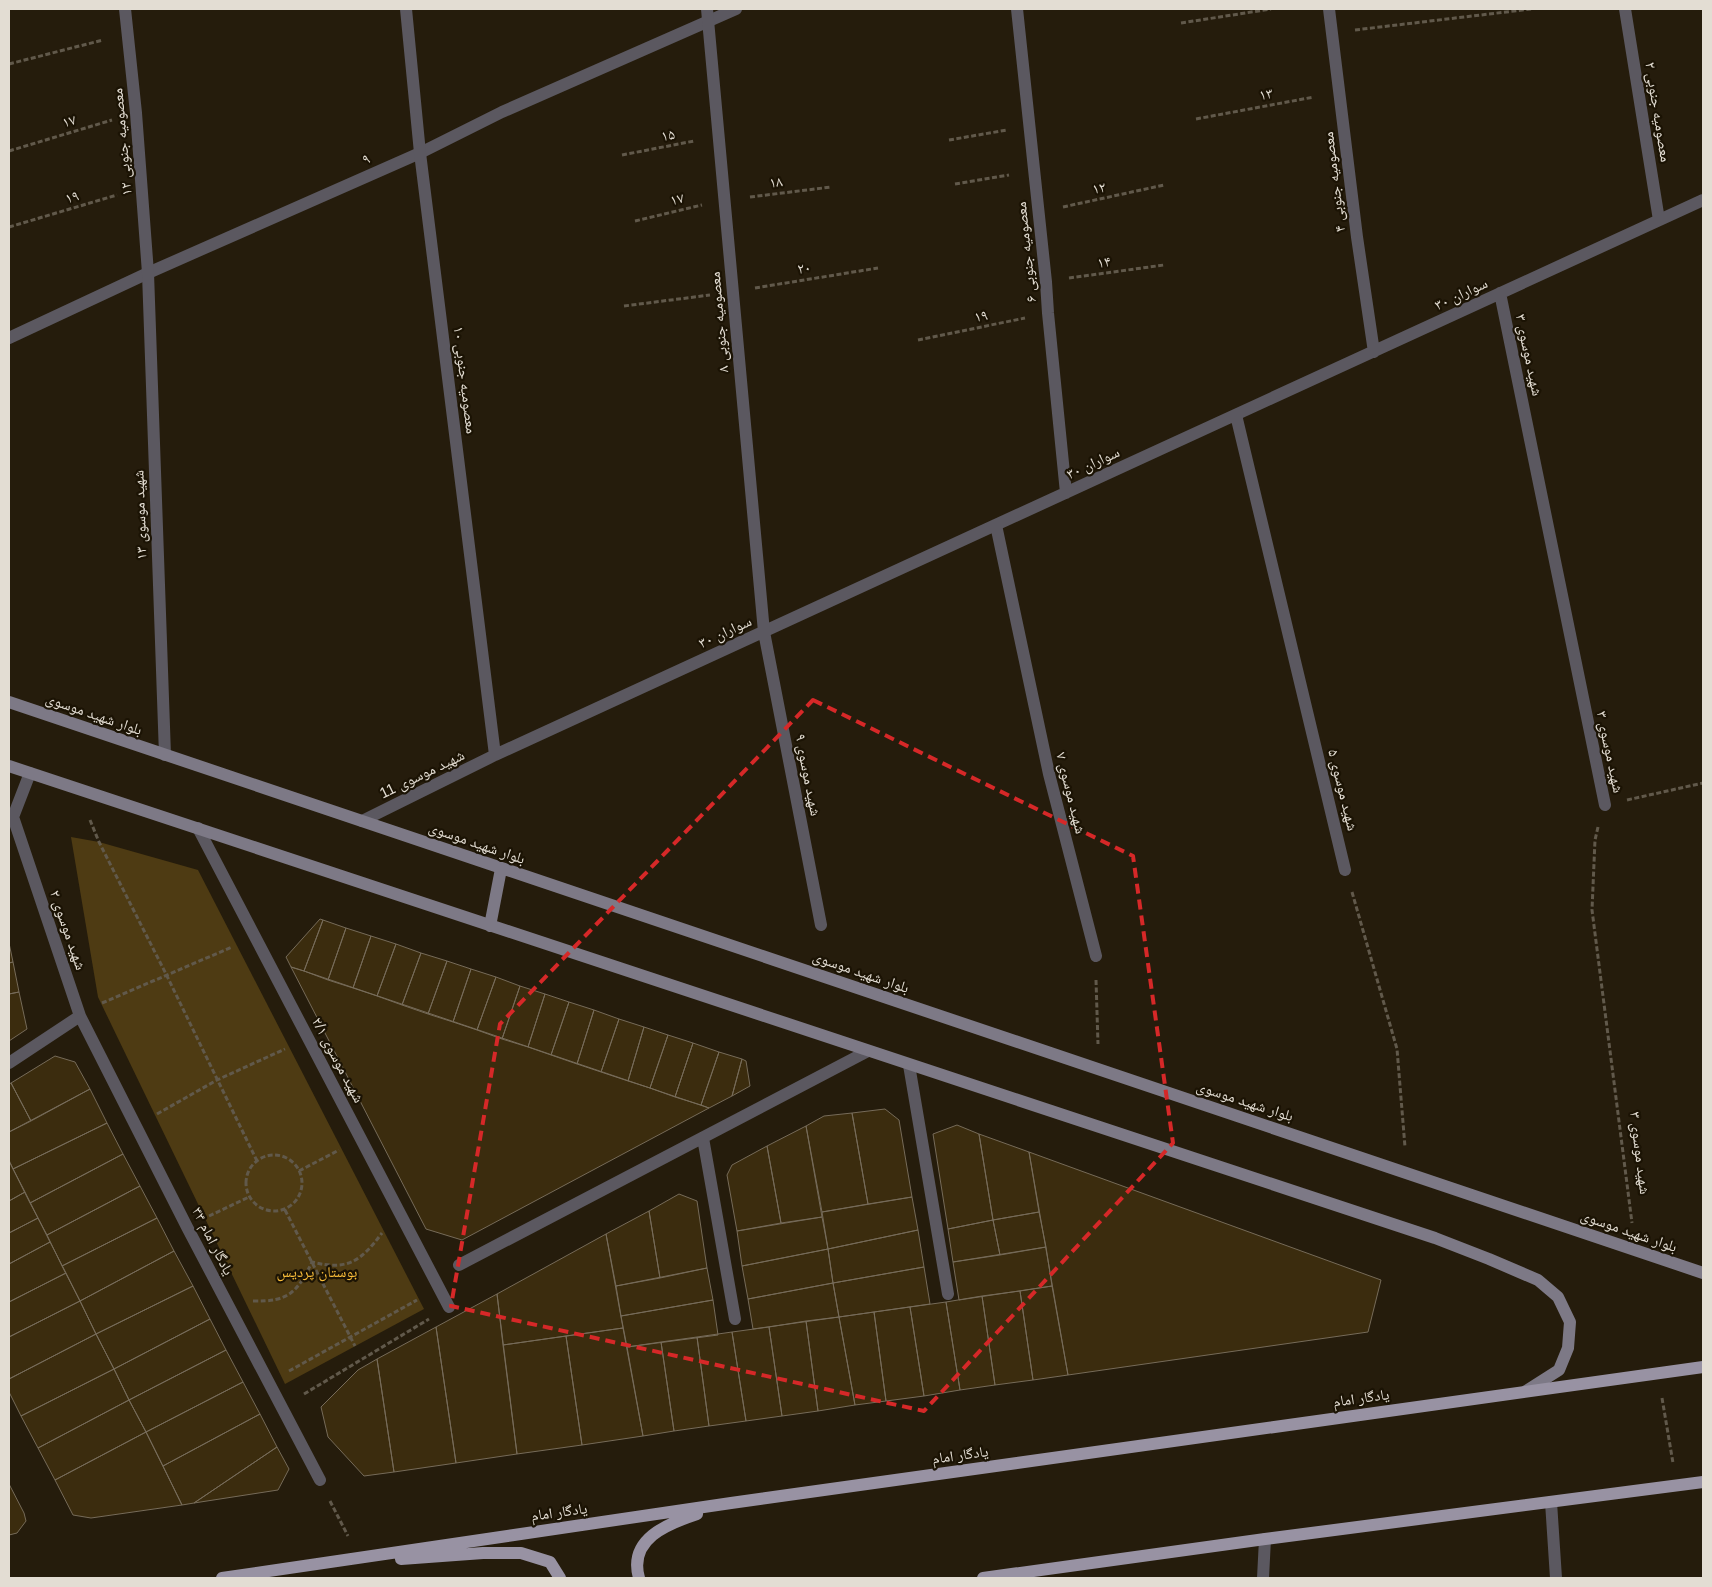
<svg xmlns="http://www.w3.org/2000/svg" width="1712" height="1587" font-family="Arial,'Noto Naskh Arabic',sans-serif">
<rect width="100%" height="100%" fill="#251c0c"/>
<path fill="#4e3b13" d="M71,837L99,842L198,870L424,1309L285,1384L98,997Z"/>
<path fill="#3b2c0e" stroke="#766b59" d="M320,919L323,920L304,971L291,967L286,957Z
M323,920L346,928L328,980L304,971Z
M346,928L371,936L353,988L328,980Z
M371,936L396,944L377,996L353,988Z
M9,943L13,962L9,963Z
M396,944L421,953L402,1005L377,996Z
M421,953L447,961L428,1014L402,1005Z
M447,961L471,969L453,1022L428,1014Z
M13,962L19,992L9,994V963Z
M291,967L304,971L709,1108L462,1240L426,1229Z
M471,969L496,977L477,1030L453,1022Z
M496,977L520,986L502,1039L477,1030Z
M520,986L545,994L528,1047L502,1039Z
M19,992L27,1029L9,1041V994Z
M545,994L569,1002L551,1055L528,1047Z
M569,1002L594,1010L577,1064L551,1055Z
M594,1010L619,1019L601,1072L577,1064Z
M619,1019L644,1027L628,1081L601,1072Z
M644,1027L668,1035L650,1088L628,1081Z
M668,1035L693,1043L675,1097L650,1088Z
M693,1043L719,1052L701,1105L675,1097Z
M719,1052L742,1059L732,1096L709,1108L701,1105Z
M55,1056L75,1062L90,1089L31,1121L11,1083Z
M742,1059L746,1061L750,1086L732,1096Z
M11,1083L31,1121L9,1132V1084Z
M90,1089L107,1123L13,1169L9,1160V1132Z
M885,1109L899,1120L912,1197L868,1204L852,1113Z
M852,1113L868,1204L822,1212L806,1126L824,1116Z
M107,1123L123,1154L30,1203L13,1169Z
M957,1125L979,1134L993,1220L948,1229L933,1134Z
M806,1126L822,1217L781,1223L767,1146Z
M979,1134L1029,1152L1039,1212L993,1220Z
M767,1146L781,1223L737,1231L727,1175L732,1165Z
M1029,1152L1381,1280L1368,1332L1068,1375Z
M123,1154L140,1186L47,1235L30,1203Z
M10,1163L25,1192L9,1201V1164Z
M140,1186L157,1218L62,1266L47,1235Z
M25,1192L38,1218L9,1233V1201Z
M679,1194L697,1201L707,1268L660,1278L649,1211Z
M912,1197L918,1230L828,1249L822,1212Z
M649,1211L660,1278L616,1286L606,1234Z
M1039,1212L1046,1247L1000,1255L993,1220Z
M822,1217L828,1249L742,1266L737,1231Z
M38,1218L50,1242L9,1264V1233Z
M157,1218L174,1251L80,1301L62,1266Z
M993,1220L1000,1255L953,1262L948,1229Z
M918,1230L924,1267L833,1283L828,1249Z
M606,1234L623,1328L503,1345L497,1294Z
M50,1242L66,1273L9,1302V1264Z
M1046,1247L1052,1286L959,1300L953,1262Z
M828,1249L833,1283L748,1299L742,1266Z
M174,1251L193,1286L96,1334L80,1301Z
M924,1267L930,1304L839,1317L833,1283Z
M707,1268L713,1300L621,1316L616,1286Z
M66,1273L80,1301L9,1337V1302Z
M833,1283L839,1317L753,1329L748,1299Z
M193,1286L210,1319L114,1369L96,1334Z
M1052,1286L1068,1375L1033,1380L1020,1291Z
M1020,1291L1033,1380L995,1385L982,1296Z
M497,1294L517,1454L456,1463L436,1327Z
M982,1296L995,1385L960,1390L946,1302Z
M713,1300L718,1335L627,1347L621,1316Z
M80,1301L96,1334L9,1379V1337Z
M946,1302L960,1390L924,1396L910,1307Z
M910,1307L924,1396L886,1401L874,1312Z
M874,1312L886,1401L855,1405L839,1317Z
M839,1317L855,1405L818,1411L806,1321Z
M210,1319L226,1350L129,1400L114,1369Z
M806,1321L818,1411L782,1416L769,1327Z
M436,1327L456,1463L394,1472L377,1359Z
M769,1327L782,1416L746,1421L732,1332Z
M623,1328L643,1436L582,1445L566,1336Z
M732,1332L746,1421L709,1426L697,1337Z
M96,1334L114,1369L21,1416L9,1392V1379Z
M566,1336L582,1445L517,1454L503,1345Z
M697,1337L709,1426L674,1431L661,1342Z
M661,1342L674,1431L643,1436L627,1347Z
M226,1350L243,1382L146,1432L129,1400Z
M377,1359L394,1472L364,1476L328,1437L321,1407L358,1370Z
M114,1369L129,1400L38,1448L21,1416Z
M243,1382L260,1414L163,1466L146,1432Z
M129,1400L146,1432L55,1480L38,1448Z
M260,1414L277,1447L194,1503L182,1505L163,1466Z
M146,1432L182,1505L91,1518L73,1515L55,1480Z
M277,1447L289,1469L278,1490L194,1503Z
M9,1484L24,1513L26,1521L17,1533L9,1535Z"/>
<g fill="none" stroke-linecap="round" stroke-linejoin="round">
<path stroke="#61594b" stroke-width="3" stroke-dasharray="5 2.5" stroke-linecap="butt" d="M1181,23L1271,9
M1355,30L1531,9
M9,64L103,40
M1196,119L1314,97
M949,140L1007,130
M9,151L112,120
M622,155L694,141
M955,184L1009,175
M750,197L831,187
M1063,207L1164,185
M635,221L702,205
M9,227L117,195
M1069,278L1164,265
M755,288L878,268
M624,306L710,295
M918,340L1025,318
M1627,800L1703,783
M90,820L99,842L166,974L257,1161
M1598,827L1595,840L1592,910L1632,1223
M1352,892L1397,1049L1405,1147
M1096,980L1098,1044
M102,1003L232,947
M157,1114L217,1080L285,1049
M246 1183a28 28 0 1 1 56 0a28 28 0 1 1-56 0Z
M299,1171L339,1150
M285,1210L355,1346
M209,1216L249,1197
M253,1301C288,1302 297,1293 312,1262C348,1271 361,1261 382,1233
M289,1371L417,1300
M304,1394L429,1319
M1662,1398L1673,1463
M330,1501L348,1536"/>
<path stroke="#5b5860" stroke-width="12" d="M9,338L148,273L420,153L502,112L736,9"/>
<path stroke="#5b5860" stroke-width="12" d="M125,9L136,113L148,273L165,755
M406,9L420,153L495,755
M707,9L764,632L821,925
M1017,9L1046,282L1048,313L1066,493
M1329,9L1357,237L1374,352
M1625,9L1659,220
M1500,293L1605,805
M1236,415L1345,870
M996,525L1049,774L1096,956
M362,821L495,755L1703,200
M198,828L449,1307
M80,1016L187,1227L320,1480
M9,1063L80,1016L13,817L30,773
M909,1065L948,1294
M703,1138L735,1319
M459,1265L868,1051
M1551,1502L1556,1578
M1263,1578L1265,1539"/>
<path stroke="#7d7986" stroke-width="12" d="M9,702L1703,1273
M9,766L1435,1238L1489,1259L1538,1280L1558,1297L1570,1322L1568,1348L1559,1370L1526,1391
M490,926L501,869"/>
<path stroke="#9892a3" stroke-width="12" d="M401,1559L483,1553H521L550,1562L560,1578
M222,1578L731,1503L1703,1367
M639,1578C628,1539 667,1524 697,1514
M983,1578L1265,1539L1703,1482"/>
</g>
<path fill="none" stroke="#d62828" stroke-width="4" stroke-dasharray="10 6" stroke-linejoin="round" d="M813,700L1133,856L1173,1143L924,1411L451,1306L500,1024Z"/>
<g text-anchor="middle" stroke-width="4.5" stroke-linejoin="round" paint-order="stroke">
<g font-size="15" fill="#e3ddd3" stroke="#1b1304">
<text transform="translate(1266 94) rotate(-11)" y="5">۱۳</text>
<text transform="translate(1658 112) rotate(81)" y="5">معصومیه جنوبی ۲</text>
<text transform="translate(69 121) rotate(-16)" y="5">۱۷</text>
<text transform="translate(668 135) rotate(-11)" y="5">۱۵</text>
<text transform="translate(122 142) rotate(-95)" y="5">معصومیه جنوبی ۱۲</text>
<text transform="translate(366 159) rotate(-24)" y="5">۹</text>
<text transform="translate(776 182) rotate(-7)" y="5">۱۸</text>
<text transform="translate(1334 182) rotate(-97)" y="5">معصومیه جنوبی ۴</text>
<text transform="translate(1099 188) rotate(-12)" y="5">۱۲</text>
<text transform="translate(72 197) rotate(-17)" y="5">۱۹</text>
<text transform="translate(677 199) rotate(-13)" y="5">۱۷</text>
<text transform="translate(1026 252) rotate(-96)" y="5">معصومیه جنوبی ۶</text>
<text transform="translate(1104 262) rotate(-8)" y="5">۱۴</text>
<text transform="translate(804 268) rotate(-9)" y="5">۲۰</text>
<text transform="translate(1461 294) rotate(-25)" y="5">سواران ۳۰</text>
<text transform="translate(981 316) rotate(-12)" y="5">۱۹</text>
<text transform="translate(719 322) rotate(-95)" y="5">معصومیه جنوبی ۸</text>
<text transform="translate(1529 355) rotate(78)" y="5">شهید موسوی ۳</text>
<text transform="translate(465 380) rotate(83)" y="5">معصومیه جنوبی ۱۰</text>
<text transform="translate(1093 463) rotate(-25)" y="5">سواران ۳۰</text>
<text transform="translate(140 515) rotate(-92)" y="5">شهید موسوی ۱۳</text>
<text transform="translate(725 632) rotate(-25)" y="5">سواران ۳۰</text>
<text transform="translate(94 714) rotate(19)" y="5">بلوار شهید موسوی</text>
<text transform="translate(1610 752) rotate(78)" y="5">شهید موسوی ۳</text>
<text transform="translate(422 774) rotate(-26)" y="5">شهید موسوی 11</text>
<text transform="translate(808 775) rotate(79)" y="5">شهید موسوی ۹</text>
<text transform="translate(1343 790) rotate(76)" y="5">شهید موسوی ۵</text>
<text transform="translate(1071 793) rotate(76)" y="5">شهید موسوی ۷</text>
<text transform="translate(477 843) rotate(19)" y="5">بلوار شهید موسوی</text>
<text transform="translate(68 930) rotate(71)" y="5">شهید موسوی ۲</text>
<text transform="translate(861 972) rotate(19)" y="5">بلوار شهید موسوی</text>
<text transform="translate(338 1060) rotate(62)" y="5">شهید موسوی ۲/۱</text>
<text transform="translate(1245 1101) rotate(18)" y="5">بلوار شهید موسوی</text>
<text transform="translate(1640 1153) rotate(83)" y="5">شهید موسوی ۳</text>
<text transform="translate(1629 1231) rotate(19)" y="5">بلوار شهید موسوی</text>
<text transform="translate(213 1241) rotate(63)" y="5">یادگار امام ۳۳</text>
<text transform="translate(1361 1398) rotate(-8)" y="5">یادگار امام</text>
<text transform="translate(960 1455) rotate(-8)" y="5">یادگار امام</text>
<text transform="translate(559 1512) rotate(-8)" y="5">یادگار امام</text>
</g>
<g font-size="15" fill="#fabe3a" stroke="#1b1304">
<text x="317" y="1277">بوستان پردیس</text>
</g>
</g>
<rect width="1712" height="1587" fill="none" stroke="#e3ddd3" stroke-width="20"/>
</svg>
